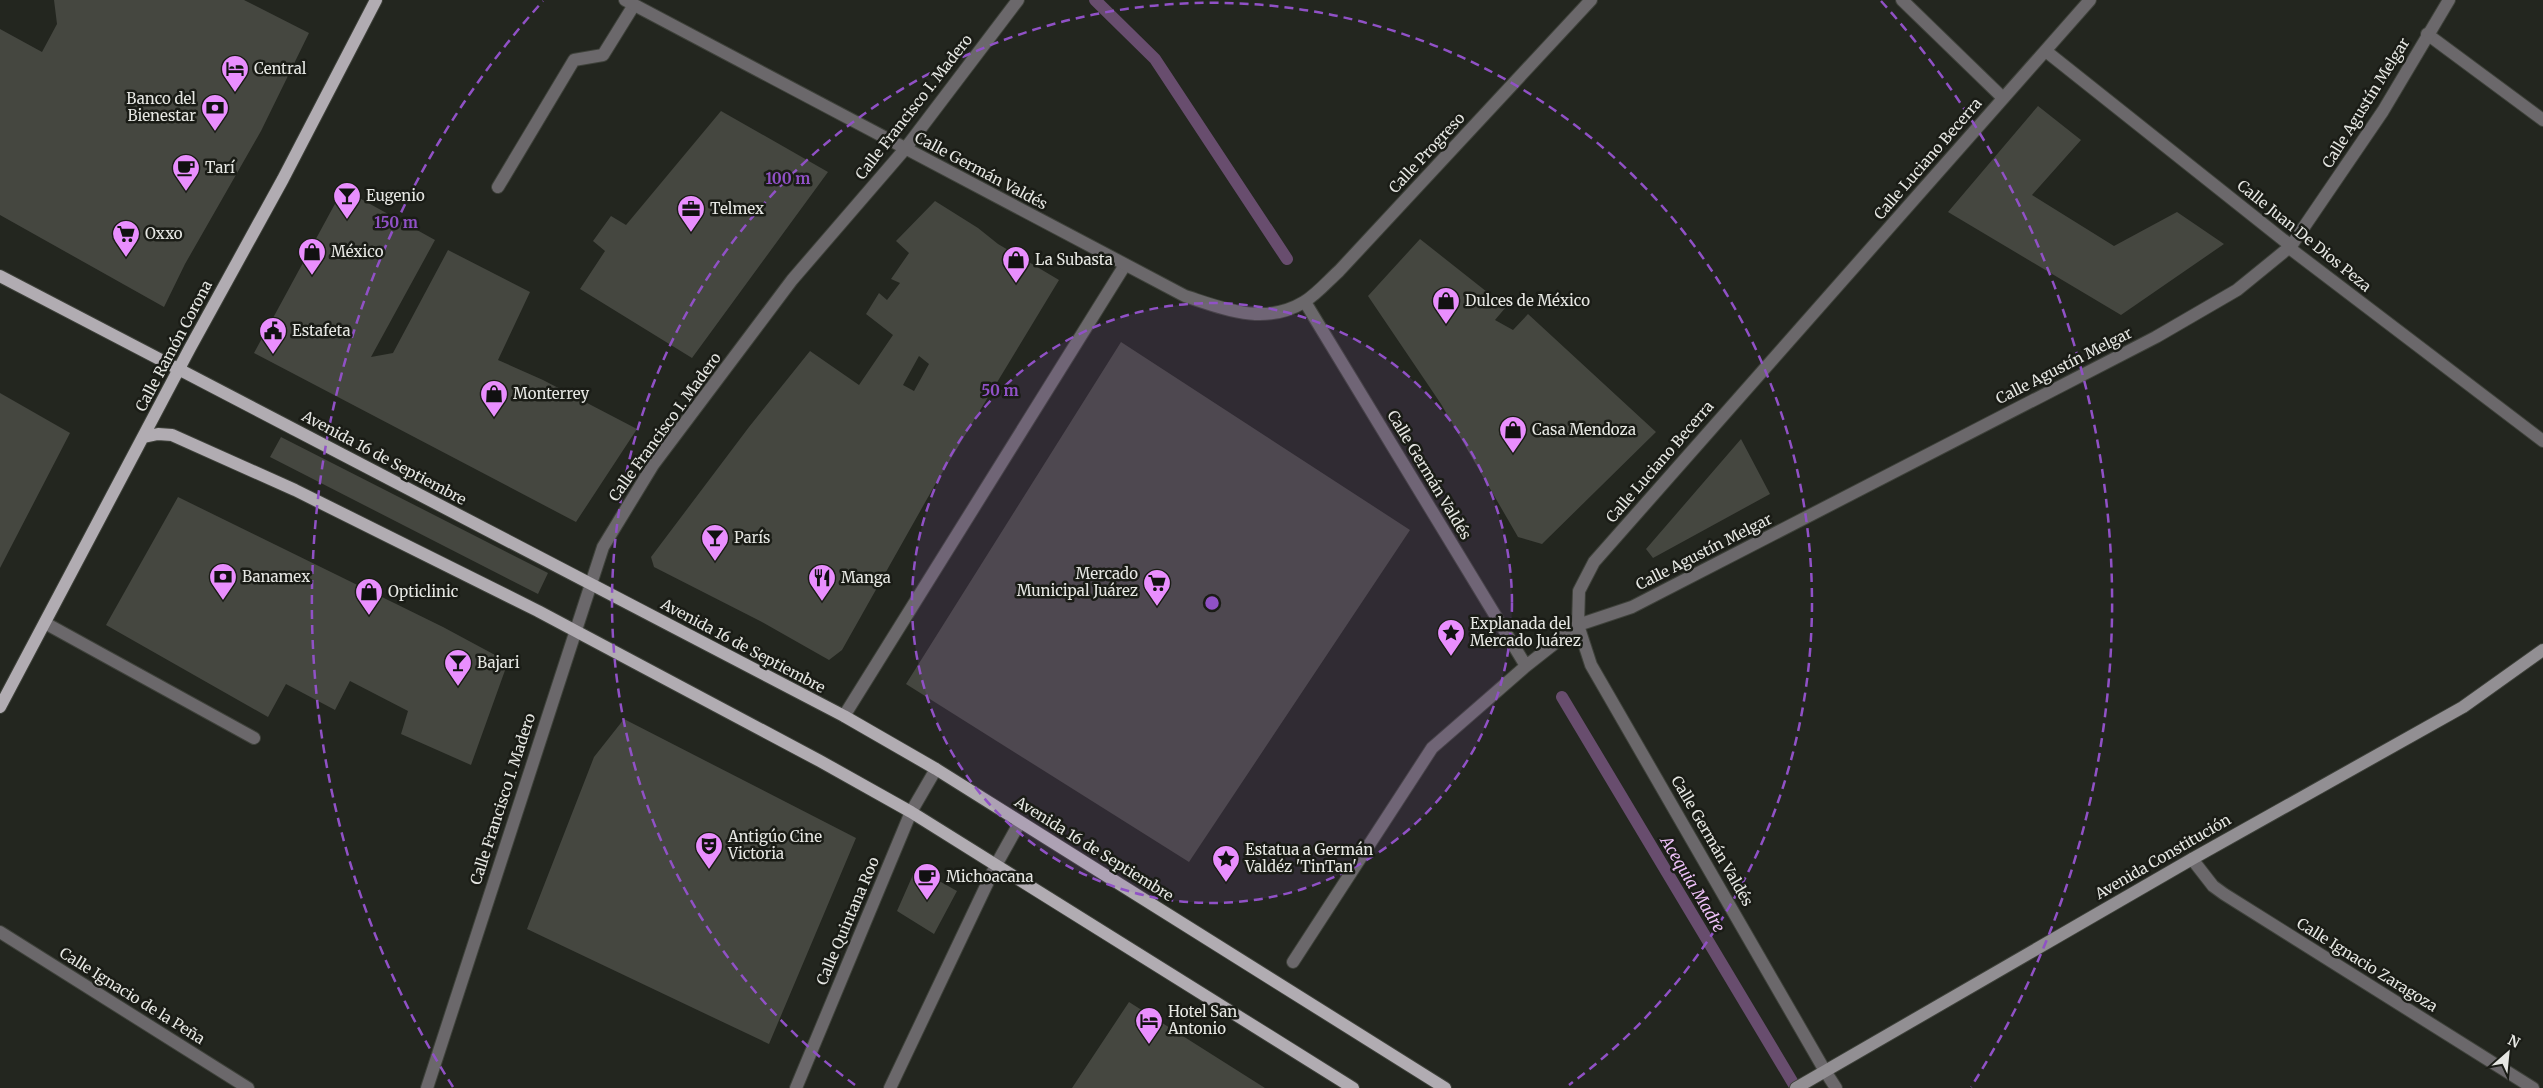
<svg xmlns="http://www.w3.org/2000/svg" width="2543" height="1088" font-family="Merriweather,serif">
<rect width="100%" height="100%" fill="#23261f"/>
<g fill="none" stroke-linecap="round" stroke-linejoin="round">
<path stroke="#684d6e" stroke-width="12" d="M1095,0L1155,59L1287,259
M1562,697L1796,1088"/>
</g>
<path fill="#454740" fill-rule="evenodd" d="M54,0H244L309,33L261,131L185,264L164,307L0,215V29L42,52L57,24Z
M2038,106L2081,140L2032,195L2114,246L2177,212L2224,244L2121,315L1948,212Z
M721,111L828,172L692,358L580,289L605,251L593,241L611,216L626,225Z
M343,189L435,240L371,357L393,353L448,250L530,292L498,360L543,380L637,429L576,522L254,353Z
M935,201L978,228L998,244L1059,280L936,483L842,650L829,660L762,622L654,567L651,557L749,427L810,351L859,385L893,335L866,314L879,293L887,300L900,283L891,279L909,253L896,241ZM919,356L929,364L914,391L903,385Z
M1420,239L1506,307L1495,320L1513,330L1528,314L1656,432L1542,544L1518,537L1441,404L1368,296Z
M1121,342L1410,530L1189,862L906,684Z
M0,393L70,433L0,568Z
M281,437L548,573L538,594L270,457Z
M1741,439L1770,494L1653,558L1646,549Z
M178,497L443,627L508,662L471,765L401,734L408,711L350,681L335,710L286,684L268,717L106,625Z
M624,719L856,838L769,1044L527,929L594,757Z
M916,868L957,891L934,934L897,911Z
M1129,1002L1265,1088H1072Z"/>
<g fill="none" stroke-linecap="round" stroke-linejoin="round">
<defs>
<path id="lane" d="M2427,34L2543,120
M498,187L574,60L603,55L634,5
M45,623L254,738
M844,716L1125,265
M1825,1071L1836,1088
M890,1088L996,865L1020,822"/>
<path id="street" d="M625,0L1185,296C1225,309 1264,326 1304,302C1317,294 1328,281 1339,271L1591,0
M1902,0L2003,98
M2047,52L2291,246L2292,250L2543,441
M1305,302L1526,666
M2192,859L2213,886L2224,894L2533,1088
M0,932L248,1088
M1293,962L1432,748L1526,666L1578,625L1632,607L2156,337L2237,290L2291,246L2383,111L2449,0
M1825,1071L1591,665L1578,625L1579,591L1594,562L2090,0
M427,1088L603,547L653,465L792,280L905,149L1018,0
M796,1088L911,812L936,769"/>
<path id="secondary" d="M1796,1088L2192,859L2463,707L2543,650"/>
<path id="primary" d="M0,276L844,716L936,769L1445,1088
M144,437L158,434L172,435L295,490L538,611L820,761L911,812L1353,1088
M0,707L190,348L283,179L376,0"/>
</defs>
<use href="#lane" stroke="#3e413a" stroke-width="14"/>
<use href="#street" stroke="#3e413a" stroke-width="14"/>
<use href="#secondary" stroke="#3e413a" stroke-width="14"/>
<use href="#primary" stroke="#3e413a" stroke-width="14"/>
<use href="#lane" stroke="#6b686b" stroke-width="12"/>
<use href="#street" stroke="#6b686b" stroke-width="12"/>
<use href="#secondary" stroke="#928f93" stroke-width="12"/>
<use href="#primary" stroke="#b1acb2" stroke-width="12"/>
</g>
<circle cx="1212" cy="603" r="300" fill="#9051c6" fill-opacity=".12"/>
<g fill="none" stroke="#9051c6" stroke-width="2.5" stroke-dasharray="9 6">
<circle cx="1212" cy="603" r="300"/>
<path d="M855 1085A600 600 0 1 1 1569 1085"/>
<path d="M453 1087A900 900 0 0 1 543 1M1881 1A900 900 0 0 1 1971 1087"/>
</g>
<defs>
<symbol id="hotel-pin" viewBox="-11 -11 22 30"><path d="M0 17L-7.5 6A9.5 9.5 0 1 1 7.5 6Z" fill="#e98efe" stroke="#1a1c16"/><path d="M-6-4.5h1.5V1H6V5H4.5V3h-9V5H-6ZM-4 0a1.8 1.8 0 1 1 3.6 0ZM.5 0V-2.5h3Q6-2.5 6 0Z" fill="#111"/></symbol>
<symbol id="bank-pin" viewBox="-11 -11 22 30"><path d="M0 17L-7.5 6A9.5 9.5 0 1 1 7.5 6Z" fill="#e98efe" stroke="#1a1c16"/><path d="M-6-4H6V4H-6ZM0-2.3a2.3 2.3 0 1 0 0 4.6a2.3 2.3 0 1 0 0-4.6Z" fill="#111"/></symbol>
<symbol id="cafe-pin" viewBox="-11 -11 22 30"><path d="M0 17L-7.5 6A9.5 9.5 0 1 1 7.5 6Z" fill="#e98efe" stroke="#1a1c16"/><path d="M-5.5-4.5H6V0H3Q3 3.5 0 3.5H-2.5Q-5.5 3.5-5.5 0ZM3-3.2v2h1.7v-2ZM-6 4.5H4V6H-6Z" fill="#111"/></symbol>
<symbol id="bar-pin" viewBox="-11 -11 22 30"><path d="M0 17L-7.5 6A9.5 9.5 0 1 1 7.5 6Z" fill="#e98efe" stroke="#1a1c16"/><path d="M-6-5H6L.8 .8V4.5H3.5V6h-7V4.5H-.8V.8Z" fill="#111"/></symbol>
<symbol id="office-pin" viewBox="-11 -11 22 30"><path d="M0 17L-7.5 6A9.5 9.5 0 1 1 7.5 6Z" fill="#e98efe" stroke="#1a1c16"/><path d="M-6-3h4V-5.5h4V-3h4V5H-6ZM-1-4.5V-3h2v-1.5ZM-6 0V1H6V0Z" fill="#111"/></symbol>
<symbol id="supermarket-pin" viewBox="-11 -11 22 30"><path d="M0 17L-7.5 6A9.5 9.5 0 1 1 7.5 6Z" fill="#e98efe" stroke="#1a1c16"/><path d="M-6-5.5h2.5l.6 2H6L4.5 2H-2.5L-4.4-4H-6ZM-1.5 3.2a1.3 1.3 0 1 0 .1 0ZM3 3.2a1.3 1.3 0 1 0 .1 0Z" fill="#111"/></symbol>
<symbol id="shop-pin" viewBox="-11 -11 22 30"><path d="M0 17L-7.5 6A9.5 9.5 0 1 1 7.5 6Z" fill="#e98efe" stroke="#1a1c16"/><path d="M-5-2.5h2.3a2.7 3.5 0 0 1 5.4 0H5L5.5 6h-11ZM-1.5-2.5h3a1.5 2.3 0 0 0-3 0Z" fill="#111"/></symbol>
<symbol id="civic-pin" viewBox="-11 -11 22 30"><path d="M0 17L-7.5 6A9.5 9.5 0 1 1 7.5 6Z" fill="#e98efe" stroke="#1a1c16"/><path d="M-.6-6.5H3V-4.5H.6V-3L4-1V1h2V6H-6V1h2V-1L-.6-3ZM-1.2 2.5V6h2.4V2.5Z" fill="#111"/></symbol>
<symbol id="restaurant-pin" viewBox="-11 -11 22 30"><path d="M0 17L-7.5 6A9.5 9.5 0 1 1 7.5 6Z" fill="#e98efe" stroke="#1a1c16"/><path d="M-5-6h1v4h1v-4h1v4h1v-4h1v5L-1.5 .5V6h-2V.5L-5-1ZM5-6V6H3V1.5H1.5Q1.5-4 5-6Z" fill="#111"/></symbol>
<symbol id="sight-pin" viewBox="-11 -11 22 30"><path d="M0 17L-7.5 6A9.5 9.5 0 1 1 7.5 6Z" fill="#e98efe" stroke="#1a1c16"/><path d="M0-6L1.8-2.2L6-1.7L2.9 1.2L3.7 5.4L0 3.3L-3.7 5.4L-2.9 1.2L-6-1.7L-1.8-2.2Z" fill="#111"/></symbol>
<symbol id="theatre-pin" viewBox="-11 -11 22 30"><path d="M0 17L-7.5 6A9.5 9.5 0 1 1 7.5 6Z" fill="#e98efe" stroke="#1a1c16"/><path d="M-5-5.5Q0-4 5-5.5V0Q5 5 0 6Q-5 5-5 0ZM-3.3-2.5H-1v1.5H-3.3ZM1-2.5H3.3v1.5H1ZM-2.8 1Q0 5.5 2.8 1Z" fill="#111"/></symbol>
</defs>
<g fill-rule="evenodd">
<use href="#hotel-pin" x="219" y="53" width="32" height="43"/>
<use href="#bank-pin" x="199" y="92" width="32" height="43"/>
<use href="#cafe-pin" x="170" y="152" width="32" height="43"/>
<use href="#bar-pin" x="331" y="180" width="32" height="43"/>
<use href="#office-pin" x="675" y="193" width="32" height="43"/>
<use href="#supermarket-pin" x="110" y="218" width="32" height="43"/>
<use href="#shop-pin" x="296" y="236" width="32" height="43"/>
<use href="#shop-pin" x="1000" y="244" width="32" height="43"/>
<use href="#shop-pin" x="1430" y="285" width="32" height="43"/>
<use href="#civic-pin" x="257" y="315" width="32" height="43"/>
<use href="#shop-pin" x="478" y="378" width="32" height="43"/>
<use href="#shop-pin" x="1497" y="414" width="32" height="43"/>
<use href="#bar-pin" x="699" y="522" width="32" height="43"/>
<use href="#bank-pin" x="207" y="561" width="32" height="43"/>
<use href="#restaurant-pin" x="806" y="562" width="32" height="43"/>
<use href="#supermarket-pin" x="1141" y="567" width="32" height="43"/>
<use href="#shop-pin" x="353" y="576" width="32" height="43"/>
<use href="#sight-pin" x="1435" y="617" width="32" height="43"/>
<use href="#bar-pin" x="442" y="647" width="32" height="43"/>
<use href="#theatre-pin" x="693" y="830" width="32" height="43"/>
<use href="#sight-pin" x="1210" y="843" width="32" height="43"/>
<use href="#cafe-pin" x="911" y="861" width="32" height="43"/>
<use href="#hotel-pin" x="1133" y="1005" width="32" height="43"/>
</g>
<g text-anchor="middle" stroke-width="5" stroke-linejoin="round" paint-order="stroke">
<g font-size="15" fill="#e6e7e3" stroke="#1a1c16" text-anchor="start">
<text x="254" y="74">Central</text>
<text x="196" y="104" text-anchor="end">Banco del<tspan x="196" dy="17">Bienestar</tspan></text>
<text x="205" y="173">Tarí</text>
<text x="366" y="201">Eugenio</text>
<text x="710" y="214">Telmex</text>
<text x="145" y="239">Oxxo</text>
<text x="331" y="257">México</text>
<text x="1035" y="265">La Subasta</text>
<text x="1465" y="306">Dulces de México</text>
<text x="292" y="336">Estafeta</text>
<text x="513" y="399">Monterrey</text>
<text x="1532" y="435">Casa Mendoza</text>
<text x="734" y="543">París</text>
<text x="1138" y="579" text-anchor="end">Mercado<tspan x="1138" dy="17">Municipal Juárez</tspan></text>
<text x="242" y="582">Banamex</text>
<text x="841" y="583">Manga</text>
<text x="388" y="597">Opticlinic</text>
<text x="1470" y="629">Explanada del<tspan x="1470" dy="17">Mercado Juárez</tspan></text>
<text x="477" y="668">Bajari</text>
<text x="728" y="842">Antigúo Cine<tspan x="728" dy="17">Victoria</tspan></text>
<text x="1245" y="855">Estatua a Germán<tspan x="1245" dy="17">Valdéz 'TinTan'</tspan></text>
<text x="946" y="882">Michoacana</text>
<text x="1168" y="1017">Hotel San<tspan x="1168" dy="17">Antonio</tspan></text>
</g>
<g font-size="15" fill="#e6e7e3" stroke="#1a1c16">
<text transform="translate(2366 103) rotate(-58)" y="5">Calle Agustín Melgar</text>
<text transform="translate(914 107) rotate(-52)" y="5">Calle Francisco I. Madero</text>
<text transform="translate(1427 153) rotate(-47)" y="5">Calle Progreso</text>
<text transform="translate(1928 159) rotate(-49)" y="5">Calle Luciano Becerra</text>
<text transform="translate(981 171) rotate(28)" y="5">Calle Germán Valdés</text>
<text transform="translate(2304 236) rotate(39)" y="5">Calle Juan De Dios Peza</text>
<text transform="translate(174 346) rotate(-62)" y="5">Calle Ramón Corona</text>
<text transform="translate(2064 366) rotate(-27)" y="5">Calle Agustín Melgar</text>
<text transform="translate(665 427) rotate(-54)" y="5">Calle Francisco I. Madero</text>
<text transform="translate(384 458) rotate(28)" y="5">Avenida 16 de Septiembre</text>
<text transform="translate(1660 462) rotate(-49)" y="5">Calle Luciano Becerra</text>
<text transform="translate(1429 475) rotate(59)" y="5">Calle Germán Valdés</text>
<text transform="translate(1704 552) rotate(-27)" y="5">Calle Agustín Melgar</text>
<text transform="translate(743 646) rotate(28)" y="5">Avenida 16 de Septiembre</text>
<text transform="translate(503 799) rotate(-72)" y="5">Calle Francisco I. Madero</text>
<text transform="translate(1712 841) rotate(60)" y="5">Calle Germán Valdés</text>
<text transform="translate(1094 849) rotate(32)" y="5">Avenida 16 de Septiembre</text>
<text transform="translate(2163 857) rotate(-30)" y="5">Avenida Constitución</text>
<text transform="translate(848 921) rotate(-67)" y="5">Calle Quintana Roo</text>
<text transform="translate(2367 965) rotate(32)" y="5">Calle Ignacio Zaragoza</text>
<text transform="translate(132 996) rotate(32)" y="5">Calle Ignacio de la Peña</text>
</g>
<g font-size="16" font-style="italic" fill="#efc2fa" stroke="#1a1c16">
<text transform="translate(1693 884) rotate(59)" y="6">Acequia Madre</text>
</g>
</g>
<circle cx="1212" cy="603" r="8" fill="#9051c6" stroke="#1a1c16" stroke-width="2.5"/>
<g font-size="15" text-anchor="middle" font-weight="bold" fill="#9051c6" stroke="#1a1c16" stroke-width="5" stroke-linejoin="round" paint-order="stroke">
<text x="788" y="184">100 m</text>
<text x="396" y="228">150 m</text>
<text x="1000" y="396">50 m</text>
</g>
<g transform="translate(2508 1053) rotate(27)" stroke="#1a1c16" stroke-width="4" paint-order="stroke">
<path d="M0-4L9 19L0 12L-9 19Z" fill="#e6e7e3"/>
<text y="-8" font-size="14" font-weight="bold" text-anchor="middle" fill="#e6e7e3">N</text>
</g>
</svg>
